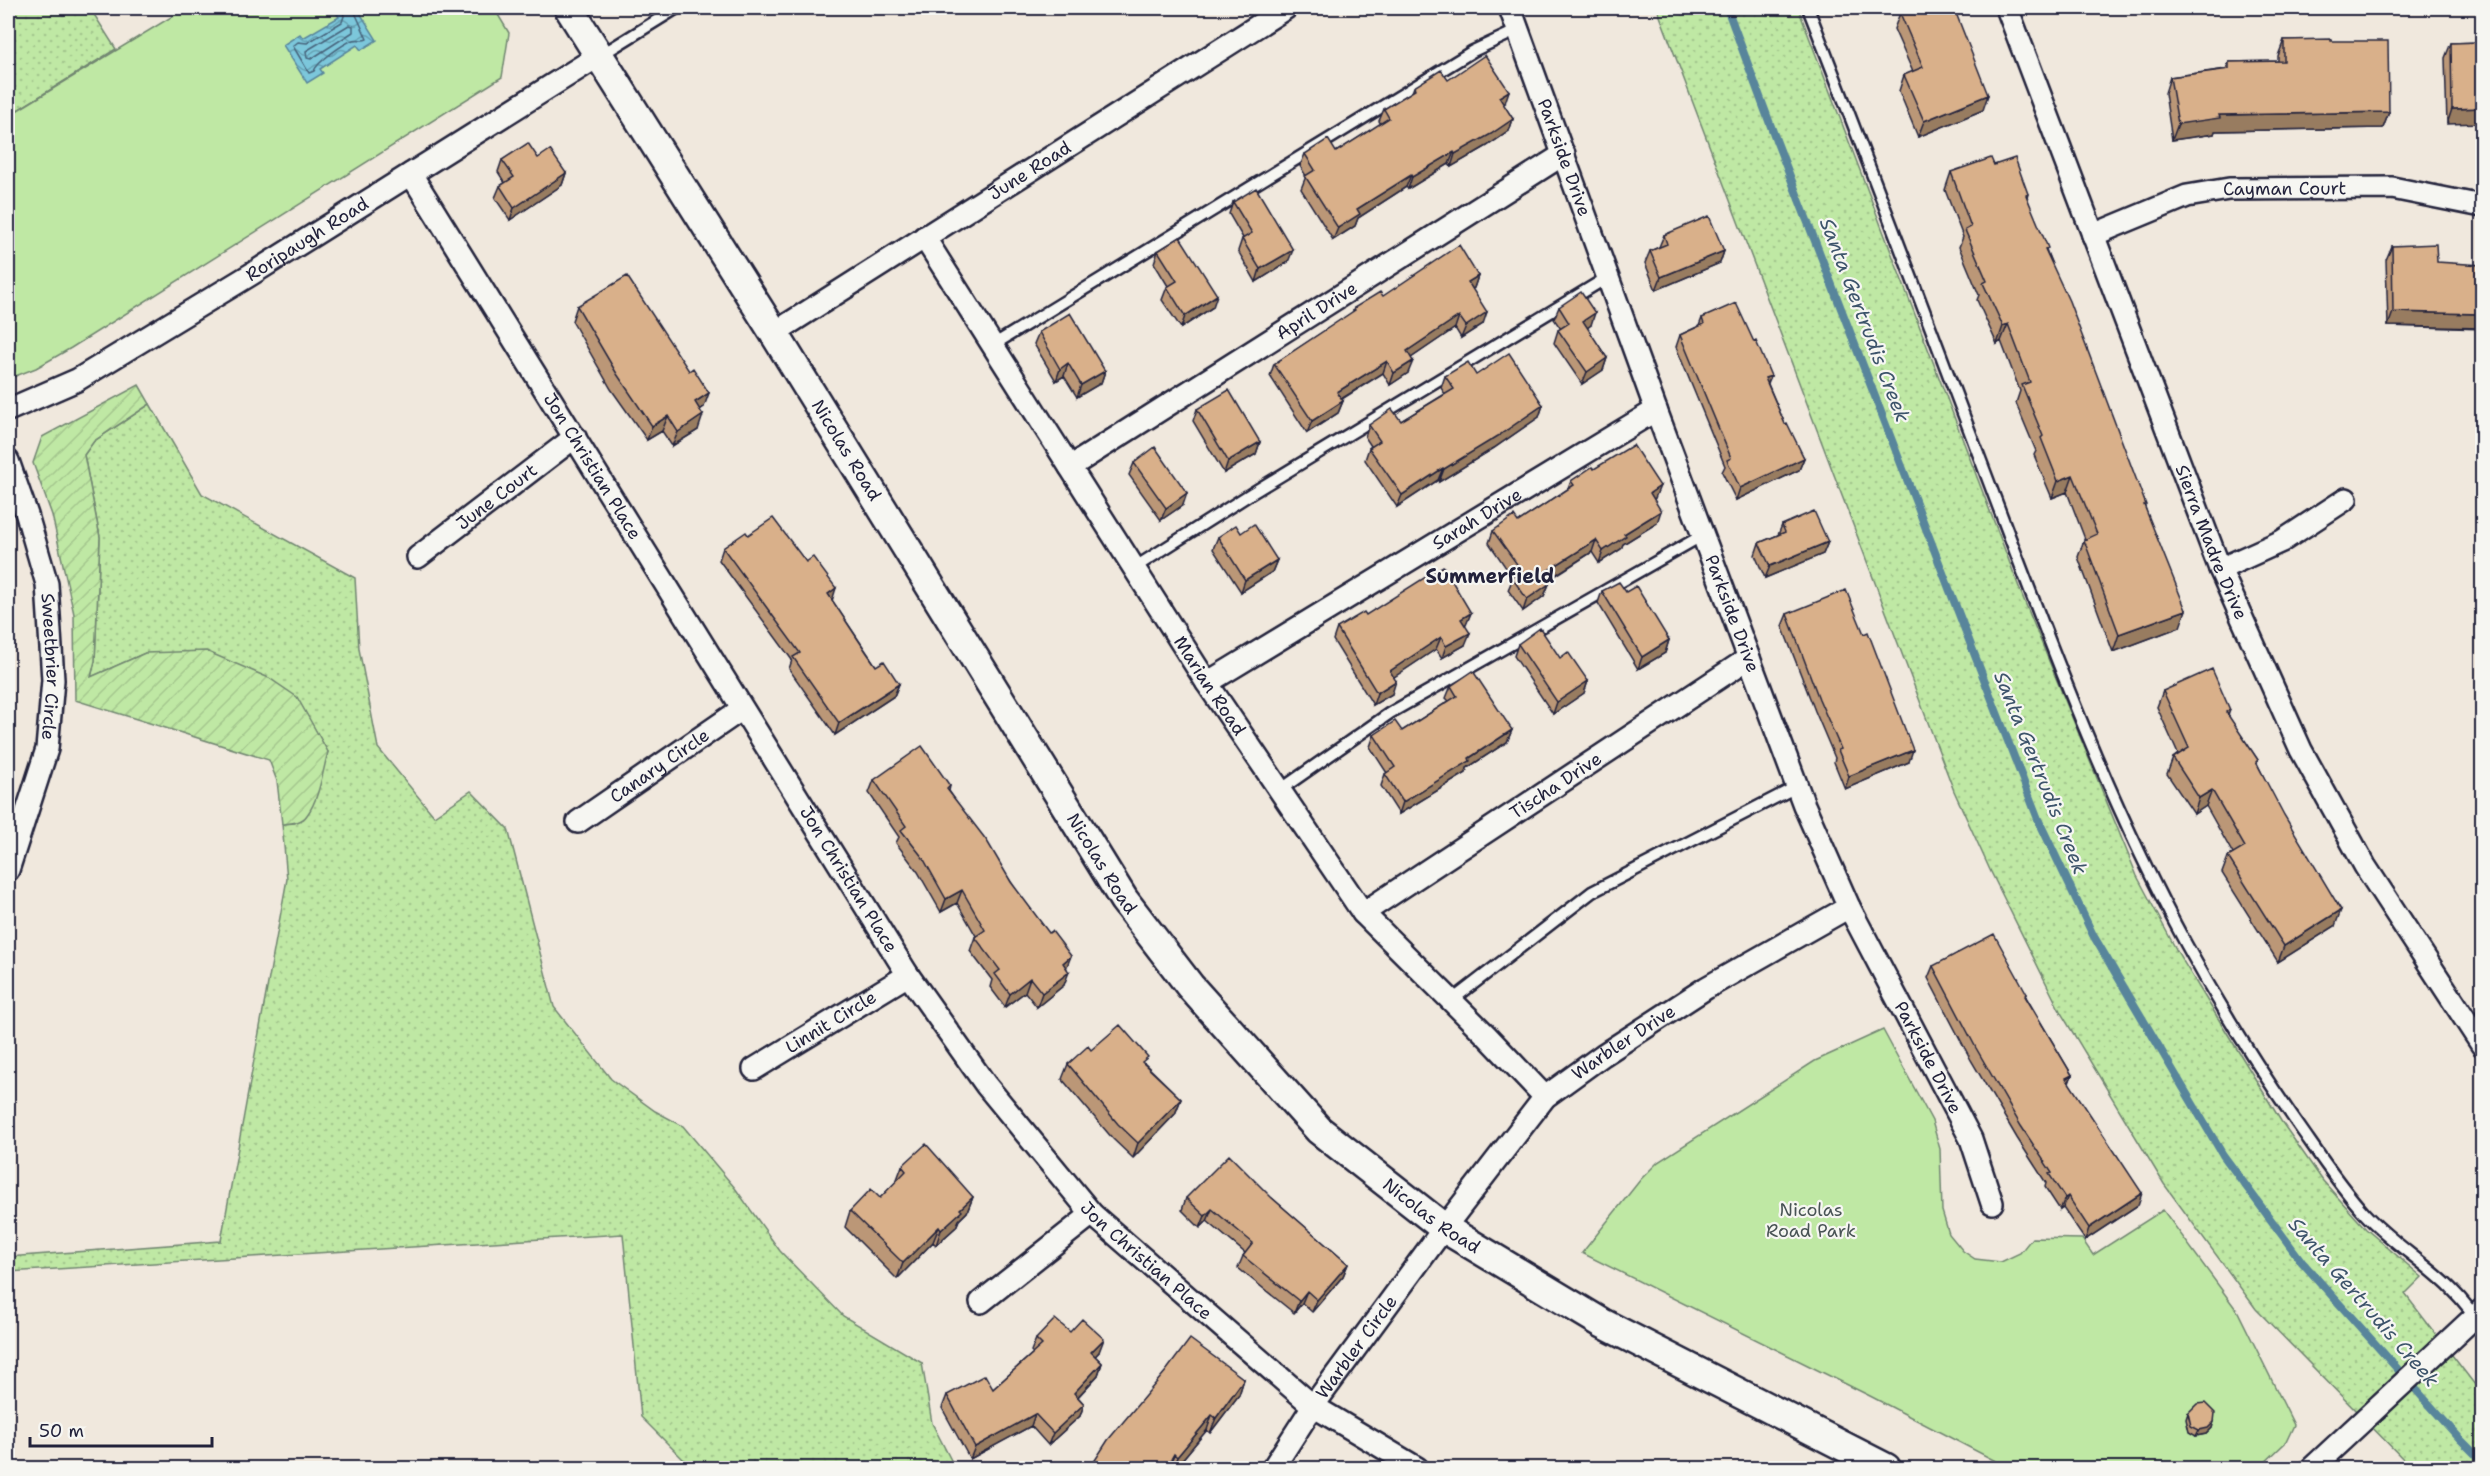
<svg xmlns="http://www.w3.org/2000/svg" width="2490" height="1476" font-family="'Shantell Sans',sans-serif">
<defs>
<pattern id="grass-dots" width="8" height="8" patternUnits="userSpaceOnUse" patternTransform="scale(1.5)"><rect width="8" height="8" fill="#bfe8a4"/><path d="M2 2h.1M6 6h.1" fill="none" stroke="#a4c78e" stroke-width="1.8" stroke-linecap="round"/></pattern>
<pattern id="garden-furrows" width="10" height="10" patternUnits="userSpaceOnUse" patternTransform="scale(1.5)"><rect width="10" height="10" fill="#bfe8a4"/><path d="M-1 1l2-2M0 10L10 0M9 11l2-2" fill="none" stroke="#a4c78e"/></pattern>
<pattern id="water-waves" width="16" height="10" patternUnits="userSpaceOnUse" patternTransform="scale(1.5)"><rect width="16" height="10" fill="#7cc7db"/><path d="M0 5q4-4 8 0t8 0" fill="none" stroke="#65a1b3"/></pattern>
</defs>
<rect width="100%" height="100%" fill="#f0e8dd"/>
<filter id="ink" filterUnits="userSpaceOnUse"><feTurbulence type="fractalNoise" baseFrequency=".0167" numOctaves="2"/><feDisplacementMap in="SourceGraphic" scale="12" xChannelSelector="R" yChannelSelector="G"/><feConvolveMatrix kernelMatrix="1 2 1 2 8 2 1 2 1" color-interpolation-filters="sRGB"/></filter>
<g filter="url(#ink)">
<path fill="url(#grass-dots)" stroke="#708570" stroke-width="1.5" d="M8,8H90L116,49L8,116Z
M1657,8H1798L2022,595L2137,876L2178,953L2221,1023L2281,1121L2323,1181L2366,1229L2422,1277L2405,1294L2482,1394V1468H2412L2256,1309L2164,1184L2061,1013L1990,870L1954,791Z
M150,404L202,494L355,578L359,649L378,748L434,816L471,791L508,829L554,1007L611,1079L655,1111L683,1126L735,1188L780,1251L843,1316L922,1363L932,1423L955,1468H692L641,1417L623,1234L8,1272V1257L221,1241L287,879L282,824L295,823L328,752L296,697L145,653L91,677L95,661L100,537L84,455L94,441Z"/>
<path fill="#bfe8a4" stroke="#708570" stroke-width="1.5" d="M186,8H494L509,33L502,77L71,348L36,368L8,379V116Z
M1883,1030L1932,1121L1940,1149L1942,1211L1949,1234L1963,1251L1975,1259L2001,1262L2020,1253L2032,1238L2082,1239L2093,1255L2163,1210L2238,1312L2294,1425L2286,1442L2259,1468H2009L1870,1396L1582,1253L1641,1179L1658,1162L1815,1061Z"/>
<path fill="url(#garden-furrows)" stroke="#708570" stroke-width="1.5" d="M139,385L150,404L94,441L84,455L100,537L95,661L91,677L145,653L206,651L269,678L297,697L328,752C323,770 319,800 307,815C302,823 291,823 282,824L277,781L269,760L75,700L74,614L52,515L33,463L42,437Z"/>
<path fill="url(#water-waves)" stroke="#58859b" stroke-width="1.5" d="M341,8H357L377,40L361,50L357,45L320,69L323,73L307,83L283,45L300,34L303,38L339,17L335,11Z"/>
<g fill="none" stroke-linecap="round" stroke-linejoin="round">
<path stroke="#46647b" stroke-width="1.5" d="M342,8L344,16L342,22L307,43L298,42L293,46L309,73L314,71C317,62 343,44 353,40C359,38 361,42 367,39L353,8
M349,25L353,26V32L311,59L307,58L306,51Z"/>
<path stroke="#58859b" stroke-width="8" d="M1727,8L1776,140L2038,819L2093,935L2223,1155L2302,1262L2461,1440L2482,1461"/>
<defs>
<path id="service" d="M1808,8C1875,179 1939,350 2004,522C2058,665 2113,810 2186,944C2222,1010 2262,1074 2306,1136C2324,1162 2343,1190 2365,1214C2402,1254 2456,1279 2482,1329
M601,55L677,8
M993,345L1473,51L1518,30
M1134,568L1252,493L1608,277
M1280,790L1390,713L1703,535
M1451,1001L1592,892L1798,786"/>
<g id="minor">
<path id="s1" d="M1510,8L1656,410L1804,805L1849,907L1971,1139L1992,1203"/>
<path id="s2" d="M2007,8L2220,569L2301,750L2365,866L2482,1045"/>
<path id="s3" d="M411,174L908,975L986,1085L1092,1214L1313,1406L1417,1468"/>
<path id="s4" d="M2093,235L2187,196L2229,189L2392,188L2482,206"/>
<path id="s5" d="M924,237L1207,683L1363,913L1487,1036L1545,1097"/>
<path id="s6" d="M774,333L1286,8"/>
<path id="s7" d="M8,410L77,380L250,275L600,55"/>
<path id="s8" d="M8,461L27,515L47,584L53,680L47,749L8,870"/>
<path id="s9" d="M1070,467L1564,154"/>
<path id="s10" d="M418,557L575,437"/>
<path d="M2220,569L2282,541L2346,499"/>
<path id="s11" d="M1207,683L1656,410"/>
<path id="s12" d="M578,822L742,709"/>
<path id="s13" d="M1363,913L1749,658"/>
<path id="s14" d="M754,1069L908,975"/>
<path d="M981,1302L1092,1214"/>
<path id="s15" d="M1273,1468L1313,1406L1444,1228L1545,1097L1603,1055L1706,988L1849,907"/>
<path d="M2312,1468L2482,1310"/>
</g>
<g id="secondary">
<path id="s16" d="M569,8L774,333L1124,900L1190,986L1319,1130L1444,1228L1602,1323L1886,1468"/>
</g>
</defs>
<use href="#service" stroke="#22223b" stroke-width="15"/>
<use href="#minor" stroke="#22223b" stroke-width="26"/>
<use href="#secondary" stroke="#22223b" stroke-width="33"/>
<use href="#service" stroke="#f6f6f2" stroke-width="10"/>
<use href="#minor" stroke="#f6f6f2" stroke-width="21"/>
<use href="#secondary" stroke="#f6f6f2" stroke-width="28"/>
</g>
<path fill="#bb9777" stroke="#22223b" stroke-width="1.5" d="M1933,12L1983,110L1918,137L1899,91L1904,75L1913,72L1894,29L1900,13Z
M2284,40L2331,41L2389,112L2383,128L2215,131L2214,134L2172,140L2165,93L2170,77L2226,69L2229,62L2278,61V56Z
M2482,42L2447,124L2445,58L2451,43Z
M1448,80L1505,103L1503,104L1513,119L1509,131L1487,146L1451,167L1449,164L1408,189L1406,187L1358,218L1355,226L1333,240L1301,189L1306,176L1300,166L1305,154L1336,152L1381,124L1379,121L1384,109L1412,92L1414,87Z
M538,158L566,173L562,185L510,220L495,198L500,186L505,183L498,172L502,160Z
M1994,165L2028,194L2027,198L2047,252L2145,507L2180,627L2113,652L2078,557L2084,540L2085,539L2067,492L2052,498L2034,455L2036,451L2016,403L2020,391L2001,341L1997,344L1977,300L1979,295L1959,247L1963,237L1945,190L1951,172Z
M1233,202L1288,262L1256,282L1238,251L1242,239L1243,238L1229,214Z
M1664,235L1724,251L1720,263L1656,290L1645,263L1650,251L1659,247Z
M2392,246L2437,262L2482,329L2388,326L2386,260Z
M1158,251L1213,307L1181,328L1162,300L1167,287L1168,286L1154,263Z
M1478,276L1474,288L1472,289L1483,324L1461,338L1455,328L1411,358L1408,373L1390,385L1383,373L1342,399L1343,401L1338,413L1307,433L1270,376L1274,364L1352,313L1354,308L1383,296Z
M577,306L704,407L700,410L698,430L672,446L662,431L647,440L611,389L572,321Z
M1559,307L1591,325L1587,328L1607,358L1603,370L1582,384L1554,343L1558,330L1561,329L1554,319Z
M1702,318L1768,384L1785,424L1804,458L1799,470L1736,500L1722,472L1725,466L1676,347L1680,335L1699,326Z
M1039,332L1105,371L1101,383L1077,397L1064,376L1056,381L1034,344Z
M1476,375L1543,405L1539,417L1494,448L1439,482L1438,480L1397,507L1365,460L1369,448L1371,446L1365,437L1369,425L1401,421L1445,394L1441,388L1445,376Z
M1197,409L1260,442L1256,454L1224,473L1193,421Z
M1134,463L1183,505L1161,520L1129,475Z
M1594,469L1655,498L1654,499L1657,523L1623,544L1621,549L1599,563L1592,552L1547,581L1549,584L1544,596L1523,611L1508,590L1513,578L1489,543L1493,531L1518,522L1568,489L1571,481Z
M1782,525L1828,542L1823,554L1765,578L1755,555L1759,543L1778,535Z
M748,535L832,600L876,666L899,684L894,696L835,735L789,669L792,660L719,560L723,548Z
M1218,537L1277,560L1272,572L1241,592L1213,549Z
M1602,591L1626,592L1669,640L1665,653L1638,669L1598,603Z
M1471,613L1465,626V645L1442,658L1436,649L1394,677L1392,694L1373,705L1333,640L1337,628Z
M1787,614L1864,634L1909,762L1845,789L1834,762L1835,758L1815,711L1782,626Z
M1518,644L1560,658L1588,681L1584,693L1553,714L1514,656Z
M1451,686L1512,730L1507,742L1467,768L1466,773L1399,814L1381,786L1385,774L1387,773L1370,747L1374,735L1402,731L1449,701L1446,698Z
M2163,691L2230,710L2228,716L2258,760L2257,763L2335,926L2278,962L2222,873L2228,857L2233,854L2206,806L2194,814L2167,774L2173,758L2178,754L2157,707Z
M874,780L950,786L949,791L1011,882L1067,969L1064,985L1037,1007L1025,992L1005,1007L990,987L992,980L970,951L975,937L976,936L957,903L941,912L918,872L896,843L899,837L869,793Z
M1933,966L2027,994L2026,997L2072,1075L2069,1083L2138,1205L2085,1240L2063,1208L2060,1210L2045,1187L2046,1183L2017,1138L1971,1060L1928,978Z
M1091,1050L1145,1064L1181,1099L1175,1114L1133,1158L1113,1139L1062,1079L1068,1064Z
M902,1166L973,1197L967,1212L959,1220L956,1227L936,1245L933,1242L897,1279L845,1227L850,1211L880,1198L896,1182Z
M1186,1198H1272L1348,1264L1343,1276L1312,1312L1302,1303L1294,1313L1238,1268L1243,1256L1245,1253L1207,1221L1200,1228L1182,1210Z
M1070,1332L1099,1352L1095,1356L1102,1363L1098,1375L1078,1397L1084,1404L1080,1416L1048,1445L1031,1426L970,1459L942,1408L947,1395L993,1389L1033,1353L1031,1351L1036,1339Z
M1244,1379L1239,1395L1210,1433L1207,1430L1175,1468H1090Z
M2188,1413L2212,1428L2206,1434L2196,1436L2189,1432L2186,1419Z"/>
<path fill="#987b61" stroke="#22223b" stroke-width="1.5" d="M2342,8H2397L2341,9Z
M1509,91L1505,103L1494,110L1499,97Z
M1988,95L1983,110L1918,137L1924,121Z
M2482,108V123L2447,124L2452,109Z
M2389,112L2383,128L2215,131L2214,134L2172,140L2178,124L2219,115Z
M1513,119L1509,131L1487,146L1451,167L1455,154Z
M1454,152L1449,164L1408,189L1412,177Z
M566,173L562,185L510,220L514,208Z
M1411,175L1406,187L1358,218L1355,226L1333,240L1338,228L1357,209Z
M1293,250L1288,262L1256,282L1260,269Z
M1724,251L1720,263L1656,290L1661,277Z
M1478,276L1474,288L1464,294L1468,282Z
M1217,295L1213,307L1181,328L1185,316Z
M1487,312L1483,324L1461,338L1466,326Z
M2393,312L2482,314V328L2388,326Z
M1595,313L1591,325L1579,334L1583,321Z
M1459,316L1455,328L1402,364L1407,351Z
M2008,324L2001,341L1997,344L2003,326Z
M1607,358L1603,370L1582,384L1587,372Z
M1387,361L1383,373L1333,404L1337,392Z
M1413,361L1408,373L1390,385L1394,373Z
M1068,363L1064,376L1056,381L1060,369Z
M1105,371L1101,383L1077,397L1081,385Z
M1771,376L1766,388L1765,378Z
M709,393L704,407L689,416L695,402Z
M1343,401L1338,413L1307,433L1312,421Z
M1543,405L1539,417L1494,448L1439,482L1444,469Z
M703,415L698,430L672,446L678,432Z
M668,416L662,431L647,440L652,426Z
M1260,442L1256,454L1224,473L1228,461Z
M1804,458L1799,470L1736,500L1740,488Z
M1443,468L1438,480L1397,507L1402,495Z
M2073,475L2067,492L2052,498L2058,481Z
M1660,486L1655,498L1646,505L1650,493Z
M1187,493L1183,505L1161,520L1166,508Z
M1661,511L1657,523L1623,544L1621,549L1599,563L1603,551L1624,534Z
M1596,540L1592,552L1538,586L1542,574Z
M1828,542L1823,554L1765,578L1770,566Z
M1277,560L1272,572L1241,592L1245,580Z
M1549,584L1544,596L1523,611L1527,599Z
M836,588L832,601L828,594Z
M2186,610L2180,627L2113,652L2119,634Z
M1471,613L1466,625L1457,631L1461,619Z
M1470,633L1465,645L1442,658L1446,646Z
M1441,637L1436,649L1385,683L1390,671Z
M1669,640L1665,653L1638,669L1642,657Z
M1396,681L1392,694L1373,705L1377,693Z
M1588,681L1584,693L1553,714L1557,702Z
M899,684L894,696L835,735L839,723Z
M1512,730L1507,742L1467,768L1466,773L1399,814L1403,802Z
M1913,750L1909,762L1845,789L1849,776Z
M2212,790L2206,806L2194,814L2199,798Z
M962,890L957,903L941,912L946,899Z
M2341,910L2335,926L2278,962L2284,946Z
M1071,956L1066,969L1063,963Z
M1069,972L1064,985L1037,1007L1042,993Z
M1030,978L1025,992L1005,1007L1010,994Z
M2072,1075L2067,1087L2066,1078Z
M1181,1099L1175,1114L1133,1158L1138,1143Z
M2142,1193L2138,1205L2085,1240L2089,1228Z
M2068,1196L2063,1208L2060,1210L2065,1198Z
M973,1197L967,1212L959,1220L956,1227L936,1245L941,1230L960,1209Z
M1212,1209L1207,1221L1200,1228L1205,1216Z
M939,1227L933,1242L897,1279L903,1263Z
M1348,1264L1343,1276L1312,1312L1317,1300Z
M1307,1291L1302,1303L1294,1313L1299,1301Z
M1104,1339L1099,1352L1087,1365L1091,1352Z
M1102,1363L1098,1375L1070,1405L1074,1393Z
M1244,1379L1239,1395L1210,1433L1216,1418Z
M1084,1404L1080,1416L1048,1445L1053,1433Z
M1035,1414L1031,1426L970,1459L975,1447Z
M1212,1415L1207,1430L1175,1468H1173L1177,1457Z
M2214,1422L2212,1428L2206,1434L2196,1436L2199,1430Z
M1174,1454L1169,1468H1166Z"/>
<path fill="#d9b08a" stroke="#22223b" stroke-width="1.5" d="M1913,8H1931L1933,12L1942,8H1954L1988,95L1924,121L1904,75L1923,67L1900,13Z
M2331,39V41H2388L2389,112L2219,115L2220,118L2178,124L2170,77L2229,69V62L2284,61V40Z
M2482,42V108L2452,109L2451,43Z
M1485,55L1509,91L1499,97L1513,119L1491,134L1455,154L1454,152L1412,177L1411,175L1357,209L1360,214L1338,228L1305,176L1315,170L1305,154L1328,139L1336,152L1389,118L1384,109L1415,90L1414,87L1441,70L1448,80Z
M528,143L538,158L550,150L566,173L514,208L500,186L514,177L502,160Z
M1991,158L1994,165L2015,158L2028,194L2026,195L2048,248L2045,249L2069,301L2146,505H2144L2186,610L2119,634L2084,540L2097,534L2073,475L2058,481L2041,438L2043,436L2022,385L2030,382L2008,324L2003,326L1983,283L1987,281L1965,230L1971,227L1951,172Z
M1256,188L1293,250L1260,269L1242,239L1252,233L1233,202Z
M1709,216L1724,251L1661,277L1650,251L1667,244L1664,235Z
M1180,237L1217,295L1185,316L1167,287L1177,281L1158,251Z
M2436,244L2437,262L2482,265V314L2393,312L2392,246Z
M1459,245L1478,276L1468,282L1487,312L1466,326L1459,316L1407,351L1413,361L1394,373L1387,361L1337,392L1343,401L1312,421L1274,364L1355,310L1354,308L1380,292L1383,296Z
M627,276L689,371L693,368L709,393L695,402L703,415L678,432L668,416L652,426L617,374L577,306Z
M1581,292L1595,313L1583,321L1607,358L1587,372L1558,330L1569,323L1559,307Z
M1736,303L1754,342L1756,341L1771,376L1765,378L1785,424L1787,423L1804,458L1740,488L1727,460L1731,458L1680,335L1704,324L1702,318Z
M1070,313L1105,371L1081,385L1068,363L1060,369L1039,332Z
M1509,353L1543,405L1498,436L1444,469L1443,468L1402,495L1369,448L1380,441L1369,425L1392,409L1401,421L1454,389L1445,376L1468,362L1476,375Z
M1229,390L1260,442L1228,461L1197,409Z
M1633,445L1660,486L1650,493L1661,511L1624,534L1626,536L1603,551L1596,540L1542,574L1549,584L1527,599L1512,578L1522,571L1493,531L1514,516L1518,522L1574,485L1571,481L1592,467L1594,469Z
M1155,447L1187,493L1166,508L1134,463Z
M1814,511L1828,542L1770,566L1759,543L1785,532L1782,525Z
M773,518L806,562L813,557L836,588L828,594L867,653L876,666L884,661L899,684L839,723L793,657L800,653L723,548L746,532L748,535Z
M1254,524L1277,560L1245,580L1218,537L1236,525L1241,533Z
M1443,566L1471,613L1461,619L1470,633L1446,646L1441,637L1390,671L1396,681L1377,693L1337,628L1364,612L1366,615Z
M1619,582L1626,592L1636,586L1669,640L1642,657L1602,591Z
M1846,590L1864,634L1868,632L1913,750L1849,776L1838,750L1841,749L1819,699L1787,614Z
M1540,628L1560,658L1568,652L1588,681L1557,702L1518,644Z
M2212,669L2230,710L2226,712L2258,760L2256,762L2284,815L2341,910L2284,946L2228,857L2245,847L2212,790L2199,798L2173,758L2189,748L2163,691Z
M1473,671L1512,730L1469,758L1470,761L1403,802L1385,774L1395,767L1374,735L1395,721L1402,731L1457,696L1451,686Z
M922,746L950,786L947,789L987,841L1011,882L1049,933L1052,931L1071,956L1063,963L1069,972L1042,993L1030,978L1010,994L995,974L1000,970L975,937L985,930L962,890L946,899L923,858L901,830L906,826L874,780Z
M1994,934L2027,994L2025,996L2072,1075L2066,1078L2142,1193L2089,1228L2068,1196L2065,1198L2049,1174L2052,1173L2021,1126L1976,1048L1933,966Z
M1120,1025L1148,1057L1142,1062L1181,1099L1138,1143L1118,1124L1068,1064L1088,1046L1091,1050Z
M926,1144L973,1197L960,1209L962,1211L941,1230L939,1227L903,1263L850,1211L871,1189L880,1198L906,1171L902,1166Z
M1229,1155L1272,1198L1348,1264L1317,1300L1307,1291L1299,1301L1243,1256L1253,1243L1212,1209L1205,1216L1186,1198Z
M1055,1319L1070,1332L1082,1319L1104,1339L1091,1352L1102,1363L1074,1393L1084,1404L1053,1433L1035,1414L975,1447L947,1395L985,1375L993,1389L1042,1345L1036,1339Z
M1190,1339L1244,1379L1216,1418L1212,1415L1177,1457L1174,1454L1166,1468H1090L1108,1440L1166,1371Z
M2205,1403L2215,1413L2214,1422L2208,1428L2199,1430L2191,1426L2188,1413L2197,1404Z"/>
</g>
<g text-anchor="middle" stroke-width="4.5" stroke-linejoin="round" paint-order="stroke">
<g font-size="18" fill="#22223b" stroke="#f6f6f2">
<text dy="6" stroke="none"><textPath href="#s1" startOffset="159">Parkside Drive</textPath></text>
<text dy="6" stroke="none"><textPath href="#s6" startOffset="303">June Road</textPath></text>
<text dy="6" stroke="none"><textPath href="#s4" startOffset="200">Cayman Court</textPath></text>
<text dy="6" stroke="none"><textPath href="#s7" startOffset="345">Roripaugh Road</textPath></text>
<text dy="6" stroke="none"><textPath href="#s9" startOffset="292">April Drive</textPath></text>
<text dy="6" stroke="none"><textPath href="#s16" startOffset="522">Nicolas Road</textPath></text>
<text dy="6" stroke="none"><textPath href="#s3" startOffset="344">Jon Christian Place</textPath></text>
<text dy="6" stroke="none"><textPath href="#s10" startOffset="99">June Court</textPath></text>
<text dy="6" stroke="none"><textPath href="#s11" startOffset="316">Sarah Drive</textPath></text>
<text dy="6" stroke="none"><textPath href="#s2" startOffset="572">Sierra Madre Drive</textPath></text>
<text dy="6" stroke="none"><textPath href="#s1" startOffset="645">Parkside Drive</textPath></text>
<text dy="6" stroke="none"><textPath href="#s8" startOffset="212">Sweetbrier Circle</textPath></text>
<text dy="6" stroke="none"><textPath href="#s5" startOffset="532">Marian Road</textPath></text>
<text dy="6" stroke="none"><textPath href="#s12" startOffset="99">Canary Circle</textPath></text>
<text dy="6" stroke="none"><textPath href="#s13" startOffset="231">Tischa Drive</textPath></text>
<text dy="6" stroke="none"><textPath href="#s16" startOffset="1008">Nicolas Road</textPath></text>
<text dy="6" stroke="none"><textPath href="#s3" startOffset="830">Jon Christian Place</textPath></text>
<text dy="6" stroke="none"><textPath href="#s14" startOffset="90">Linnit Circle</textPath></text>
<text dy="6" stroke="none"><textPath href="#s15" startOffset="556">Warbler Drive</textPath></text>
<text dy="6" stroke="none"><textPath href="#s1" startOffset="1131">Parkside Drive</textPath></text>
<text dy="6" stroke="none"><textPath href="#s16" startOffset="1494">Nicolas Road</textPath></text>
<text dy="6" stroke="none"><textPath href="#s3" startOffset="1316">Jon Christian Place</textPath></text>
<text dy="6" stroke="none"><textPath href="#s15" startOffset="147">Warbler Circle</textPath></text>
</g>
<g font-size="18" fill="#495455" stroke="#f6f6f2">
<text x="1811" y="1216">Nicolas<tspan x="1811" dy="21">Road Park</tspan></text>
</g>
<g font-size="20" font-style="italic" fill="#3d546b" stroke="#f6f6f2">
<text transform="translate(1865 320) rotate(69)" y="7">Santa Gertrudis Creek</text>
<text transform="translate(2041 773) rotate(68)" y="7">Santa Gertrudis Creek</text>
<text transform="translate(2364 1302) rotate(49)" y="7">Santa Gertrudis Creek</text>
</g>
<g font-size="20" font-weight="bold" fill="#22223b" stroke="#f6f6f2">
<text x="1490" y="583">Summerfield</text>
</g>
</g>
<rect width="2490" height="1476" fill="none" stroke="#f6f6f2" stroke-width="30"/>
<rect x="15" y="15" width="2460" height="1446" fill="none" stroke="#22223b" stroke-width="2" filter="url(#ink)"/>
<path d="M30 1437v9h182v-9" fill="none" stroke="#22223b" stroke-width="3"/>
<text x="39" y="1437" font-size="18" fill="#22223b" stroke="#f6f6f2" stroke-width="4.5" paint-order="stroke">50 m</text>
</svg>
